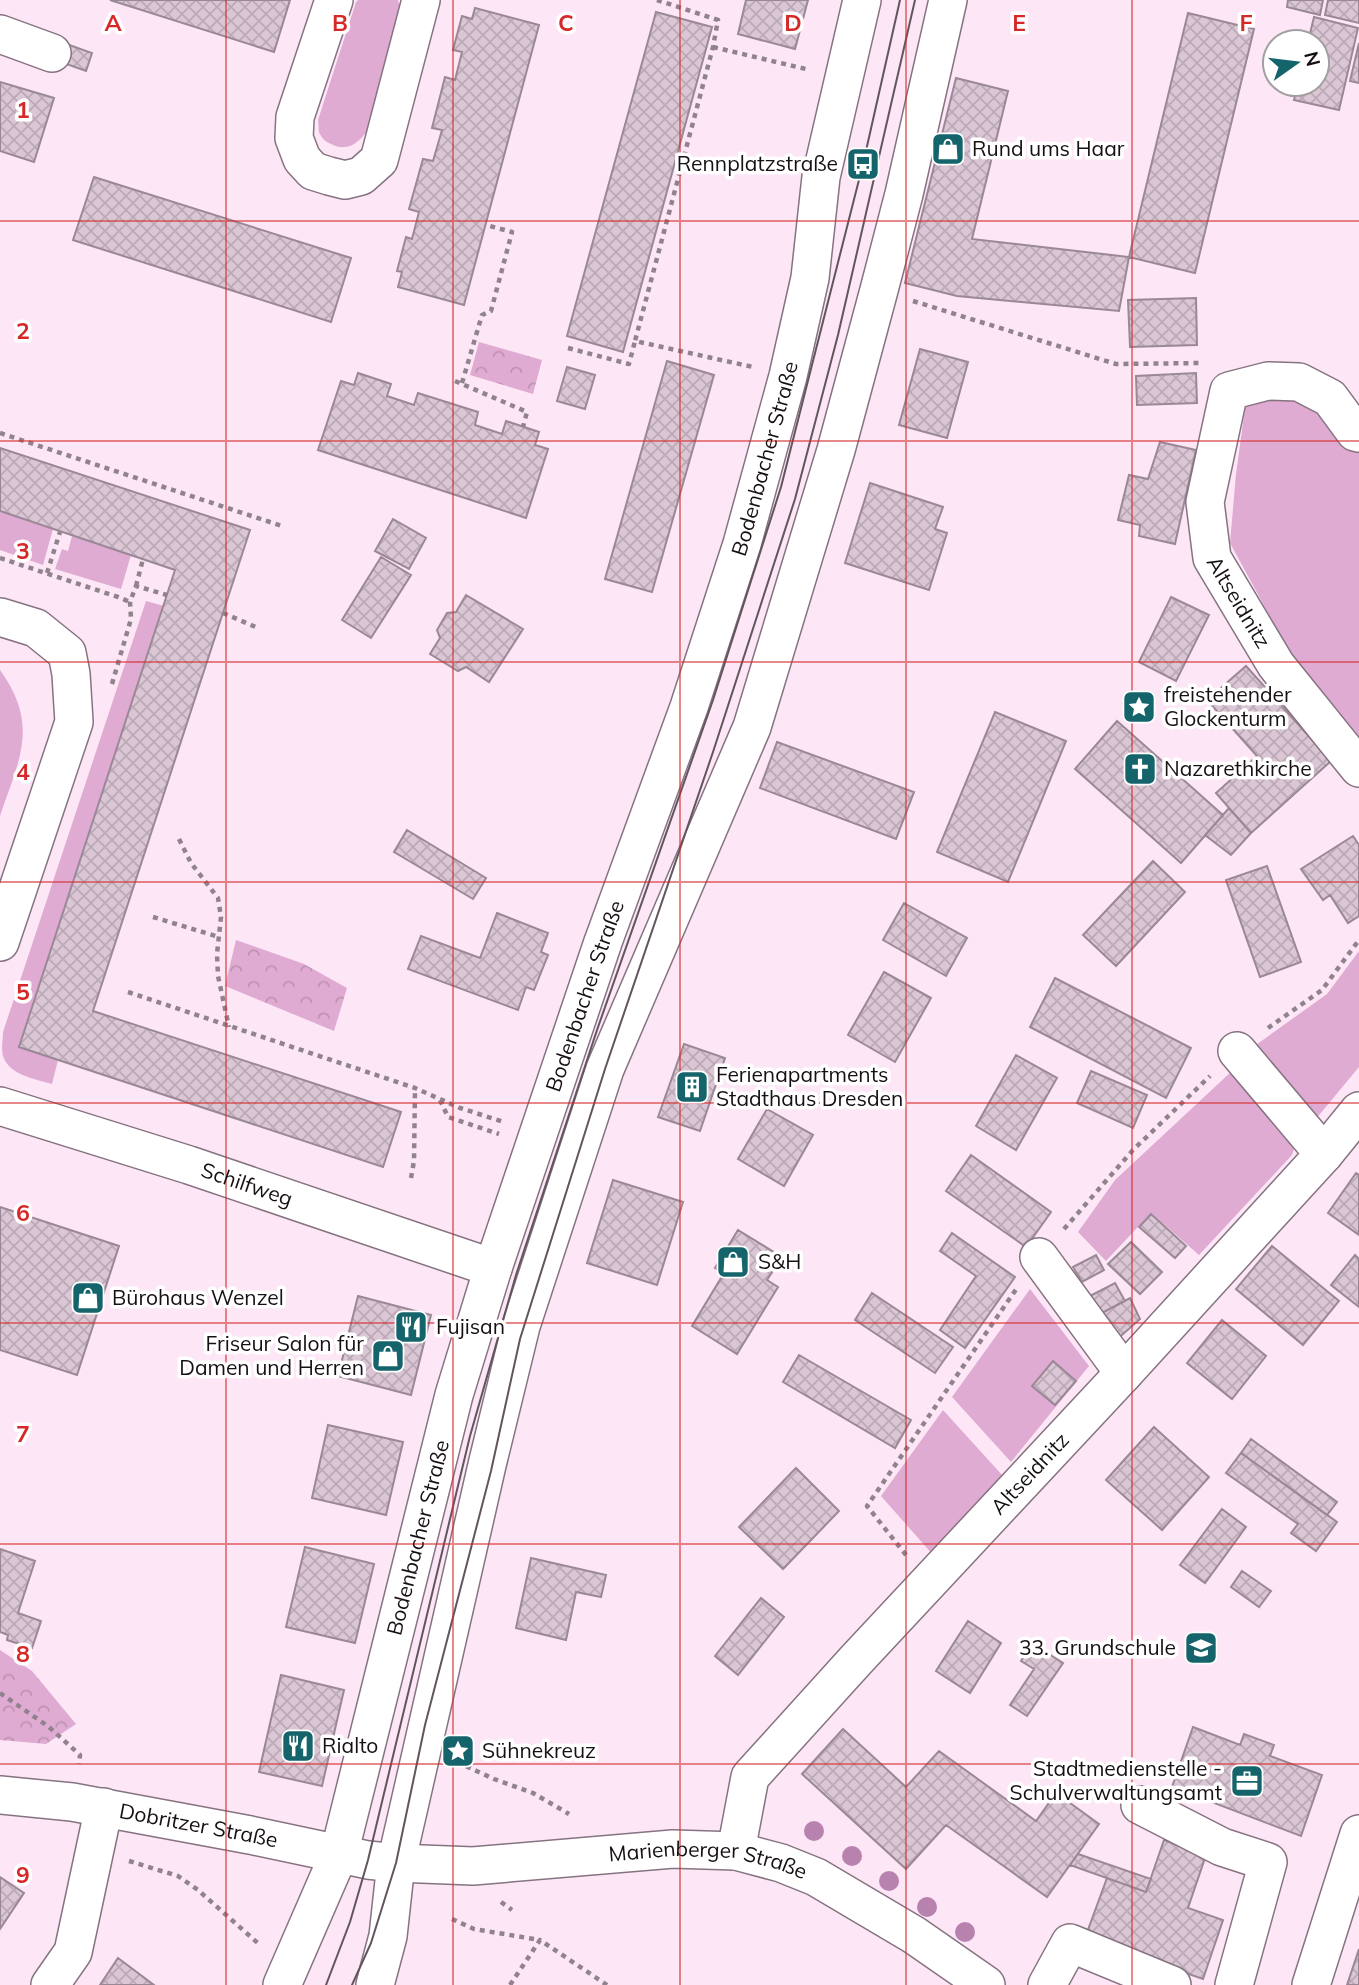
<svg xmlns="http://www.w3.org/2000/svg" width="1359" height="1985" font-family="Mulish,sans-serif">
<defs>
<pattern id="park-crowns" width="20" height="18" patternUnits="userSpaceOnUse" patternTransform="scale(1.75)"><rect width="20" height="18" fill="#dfabd2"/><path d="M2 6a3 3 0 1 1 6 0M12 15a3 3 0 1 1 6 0" fill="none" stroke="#bf92b3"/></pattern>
<pattern id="building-cross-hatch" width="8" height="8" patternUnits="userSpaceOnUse" patternTransform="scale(1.75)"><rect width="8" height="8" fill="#dbc6d5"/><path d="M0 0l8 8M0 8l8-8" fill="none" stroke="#bba9b6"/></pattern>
</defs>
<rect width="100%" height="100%" fill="#fde7f7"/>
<path fill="#dfabd2" d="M358,0H398L402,13L369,128C360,142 348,153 331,144C325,142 321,137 319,132C318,128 319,124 318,120L356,2Z
M1294,398L1322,412L1359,447V747L1292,657L1230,543L1236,474L1246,401Z
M0,511L53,529L43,565L0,550Z
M72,536L131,555L121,589L55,569L62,549L68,551Z
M146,601L164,606L19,1047L58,1060L52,1084C35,1079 9,1075 3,1056C1,1049 3,1039 3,1032Z
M0,670C40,726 19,759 0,816Z
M1359,951V1067L1315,1120L1253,1047L1327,994Z
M1232,1071L1296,1142L1292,1155L1199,1255L1151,1213L1106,1261L1078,1232L1115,1180Z
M1030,1289L1089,1366L1011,1462L952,1397Z
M943,1410L1003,1476L934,1556L881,1496Z"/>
<path fill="url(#park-crowns)" d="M479,342L542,360L533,394L470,375Z
M236,940L304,964L347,988L334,1031L225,986Z
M0,1650L32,1671L76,1724L46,1744L0,1740Z"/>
<path fill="url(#building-cross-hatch)" stroke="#9b8896" stroke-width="2" d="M110,0H290L274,52Z
M746,0H808L795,49L738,34Z
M1288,0H1323L1320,15L1287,7Z
M1328,0H1359V23L1325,15Z
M475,8L539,25L464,305L398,287L402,272L397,271L406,237L412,239L419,212L409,209L423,159L433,161L442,130L432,128L445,77L455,80L462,52L453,50L462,16L472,19Z
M656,12L712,27L623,352L567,336Z
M1188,13L1254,29L1195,273L1129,257Z
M1314,17L1358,28L1339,110L1294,100L1298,84H1317V42H1308Z
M61,42L92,53L86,71L55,60Z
M1359,43V83L1350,81Z
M956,78L1008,91L972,239L1129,257L1119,311L957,296L905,283Z
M0,82L54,98L34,162L0,151Z
M94,177L351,258L331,322L73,240Z
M1196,298L1197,345L1130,347L1128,300Z
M920,349L968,362L947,438L899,425Z
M667,361L714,375L652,592L605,579Z
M567,367L595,375L585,409L557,401Z
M358,373L391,384L387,396L414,405L418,393L478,412L475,425L502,434L506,421L539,432L535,445L548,449L526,518L318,450L341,381L354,385Z
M1196,373L1197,403L1137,405L1136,376Z
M1160,442L1196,450L1175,544L1139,536L1140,525L1118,520L1129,475L1148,479Z
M0,448L250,530L93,1011L401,1112L383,1167L19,1047L175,570L0,511Z
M870,483L943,507L935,529L947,533L929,590L845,563Z
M393,519L426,538L409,569L375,551Z
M381,557L411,575L371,638L342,620Z
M466,595L523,629L489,682L466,667L458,671L430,654L440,638L437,630L447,613L456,612Z
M1171,597L1209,615L1176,681L1139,662Z
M1246,666L1331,761L1251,833L1216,793L1257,756L1207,700Z
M995,712L1066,741L1008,882L937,852Z
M1117,721L1223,815L1181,863L1075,769Z
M777,742L914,792L896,839L760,788Z
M1229,808L1251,833L1231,855L1205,835Z
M407,830L486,878L473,899L394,852Z
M1353,836L1359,845V916L1348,923L1330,895L1323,900L1301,869Z
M1153,861L1185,892L1116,966L1083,935Z
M1267,866L1301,962L1260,977L1226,880Z
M904,903L967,938L946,976L883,940Z
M497,913L548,933L541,952L548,955L534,990L526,987L518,1010L408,969L421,936L480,958Z
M884,972L931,998L895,1062L848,1035Z
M1055,978L1191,1048L1166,1098L1030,1027Z
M684,1044L725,1058L700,1131L658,1117Z
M1016,1055L1057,1078L1016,1150L976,1126Z
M1091,1071L1147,1095L1133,1128L1077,1103Z
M767,1109L813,1135L784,1186L738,1159Z
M971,1155L1051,1212L1026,1247L946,1191Z
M1356,1173L1359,1175V1235L1328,1213Z
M613,1180L683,1202L657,1285L587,1263Z
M0,1207L119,1246L77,1375L0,1350Z
M1151,1214L1186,1246L1175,1258L1139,1227Z
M738,1230L782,1257L767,1280L778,1287L737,1354L692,1326L724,1273L715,1268Z
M952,1233L1015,1277L965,1348L940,1330L976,1276L940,1251Z
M1131,1242L1162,1272L1140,1294L1108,1264Z
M1272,1246L1339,1301L1303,1345L1236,1289Z
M1096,1255L1104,1270L1082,1282L1073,1267Z
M1355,1255L1359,1259V1307L1331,1285Z
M1115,1283L1125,1301L1098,1315L1088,1297Z
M872,1293L953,1347L935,1373L855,1320Z
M358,1296L431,1315L411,1395L338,1376Z
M1130,1298L1140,1319L1114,1342L1098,1315Z
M1222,1320L1266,1356L1232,1399L1187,1363Z
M799,1355L911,1420L895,1448L783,1382Z
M1053,1361L1076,1381L1055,1405L1032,1386Z
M328,1425L403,1442L386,1515L312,1498Z
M1154,1427L1209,1477L1162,1530L1106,1480Z
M1251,1439L1337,1502L1327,1515L1241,1453Z
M1241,1453L1337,1522L1316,1551L1291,1533L1298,1524L1226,1473Z
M796,1468L839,1511L783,1569L739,1527Z
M1222,1509L1246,1527L1205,1583L1180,1565Z
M305,1547L374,1564L355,1643L286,1627Z
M0,1549L35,1561L18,1613L41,1621L32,1648L7,1640L8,1635L0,1632Z
M531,1558L606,1575L601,1597L576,1592L566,1640L516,1628Z
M1242,1571L1271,1591L1259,1607L1231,1587Z
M761,1598L784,1617L738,1675L715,1656Z
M968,1621L1001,1643L970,1693L936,1671Z
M1033,1644L1063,1663L1027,1716L1010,1705L1034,1669L1021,1661Z
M281,1675L344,1690L322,1786L259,1772Z
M1193,1727L1240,1745L1244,1734L1274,1745L1270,1756L1322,1775L1301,1836L1172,1787Z
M843,1729L906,1787L939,1751L1036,1821L1056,1793L1099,1824L1047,1897L946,1825L906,1869L802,1774Z
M1164,1840L1206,1855L1188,1908L1223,1920L1203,1979L1085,1938L1107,1878L1146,1892Z
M1078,1854L1151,1879L1146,1892L1070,1865Z
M0,1877L24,1893L0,1929Z
M1359,1949V1985H1347Z
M118,1958L154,1985H100Z"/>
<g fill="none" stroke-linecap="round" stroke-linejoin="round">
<defs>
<g id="minor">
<path d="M334,0L295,117L294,138L302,159L313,171L329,176L345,180L361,176L379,160L421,0"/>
<path d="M0,34L52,53"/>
<path id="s1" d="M1359,433L1355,432L1330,398L1299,382L1268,381L1229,391L1205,502L1212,558L1276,665L1359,768"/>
<path d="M0,617L36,628L67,653L71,674L74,722L0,942"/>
<path d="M1237,1051L1324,1154"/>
<path id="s2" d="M0,1106L189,1165L493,1268"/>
<path d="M1039,1257L1124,1373"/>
<path id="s3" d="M0,1795L72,1802L250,1835L368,1860L396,1863L473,1866L673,1849L736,1851L781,1863L816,1877L914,1935L986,1985"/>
<path d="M1140,1805L1222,1847L1268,1862L1234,1985"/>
<path id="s4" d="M736,1851L750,1777L856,1660L1124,1373L1324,1154L1359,1111"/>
<path d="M50,1985L73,1952L104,1807"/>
<path id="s5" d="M282,1985L339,1854L454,1395L493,1268L603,942L689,707L742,544L788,376L810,278L821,177L862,0"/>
<path d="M375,1985L388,1936L396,1863L408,1811L487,1465L521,1326L605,1069L752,727L836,450L879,290L904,194L948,0"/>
<path d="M1047,1985L1070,1943L1172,1985"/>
<path d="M1311,1985L1359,1834"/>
</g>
</defs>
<use href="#minor" stroke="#867381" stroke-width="40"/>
<path stroke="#91838e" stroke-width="4.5" stroke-dasharray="5 5" stroke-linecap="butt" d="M657,0L718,20L713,47L635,341L753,367
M713,47L810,70
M913,301L1116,364L1203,363
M568,348L629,364L635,341
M455,381L527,412L523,427
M462,383L482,315L491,311L512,232L486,225
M0,433L282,526
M0,558L118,597L130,602
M47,573L60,532
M136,586L143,559
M223,613L258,628
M112,684L131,619L130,602L136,586L167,595
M179,839L191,863L218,898L221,917L217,954L218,976L229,1027
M153,917L219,937
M128,992L415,1088L460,1108L504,1122
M1268,1028L1322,990L1359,940
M440,1100L448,1117L499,1134
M411,1178L414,1161L415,1088
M1064,1229L1133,1150L1210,1076
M906,1555L867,1506L1017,1288
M0,1693L49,1727L80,1755L79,1764
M457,1762L494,1779L533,1793L569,1814
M129,1861L178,1876L198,1890L260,1945
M501,1902L512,1910
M452,1919L474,1929L540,1940
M510,1985L540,1940L607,1985"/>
<use href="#minor" stroke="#fff" stroke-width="37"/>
<path stroke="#61555e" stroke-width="2" d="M326,1985L350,1922L368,1860L470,1436L516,1275L597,1030L713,700L781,487L863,164L900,0
M352,1985L371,1943L396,1863L425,1725L491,1471L520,1339L605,1069L713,752L795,499L838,335L915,0"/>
</g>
<g fill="#b882ae">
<circle cx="814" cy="1831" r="10"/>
<circle cx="852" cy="1856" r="10"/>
<circle cx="889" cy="1881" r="10"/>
<circle cx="927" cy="1907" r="10"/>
<circle cx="965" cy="1932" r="10"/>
</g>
<path fill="none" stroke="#d62828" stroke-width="2" stroke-opacity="0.55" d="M226,0V1985M453,0V1985M680,0V1985M906,0V1985M1132,0V1985M0,221H1359M0,441H1359M0,662H1359M0,882H1359M0,1103H1359M0,1323H1359M0,1544H1359M0,1764H1359"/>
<defs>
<symbol id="shop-square" viewBox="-11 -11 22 22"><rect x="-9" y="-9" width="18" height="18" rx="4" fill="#15646b" stroke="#fff"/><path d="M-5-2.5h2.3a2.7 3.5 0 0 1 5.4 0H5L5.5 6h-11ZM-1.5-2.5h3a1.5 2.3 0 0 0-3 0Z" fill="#fff"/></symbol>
<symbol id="bus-square" viewBox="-11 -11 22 22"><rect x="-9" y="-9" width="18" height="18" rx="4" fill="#15646b" stroke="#fff"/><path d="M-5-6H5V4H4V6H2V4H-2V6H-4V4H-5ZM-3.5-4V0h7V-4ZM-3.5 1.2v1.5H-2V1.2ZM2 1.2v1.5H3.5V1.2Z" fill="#fff"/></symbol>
<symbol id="sight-square" viewBox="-11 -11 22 22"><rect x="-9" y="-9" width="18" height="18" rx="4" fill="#15646b" stroke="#fff"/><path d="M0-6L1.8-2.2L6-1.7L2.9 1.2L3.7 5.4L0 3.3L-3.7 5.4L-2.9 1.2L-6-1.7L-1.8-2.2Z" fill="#fff"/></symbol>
<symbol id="church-square" viewBox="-11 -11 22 22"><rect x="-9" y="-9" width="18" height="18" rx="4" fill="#15646b" stroke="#fff"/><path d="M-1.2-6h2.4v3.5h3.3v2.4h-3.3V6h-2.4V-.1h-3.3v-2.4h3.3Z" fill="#fff"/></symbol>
<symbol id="building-square" viewBox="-11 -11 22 22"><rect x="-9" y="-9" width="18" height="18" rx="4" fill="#15646b" stroke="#fff"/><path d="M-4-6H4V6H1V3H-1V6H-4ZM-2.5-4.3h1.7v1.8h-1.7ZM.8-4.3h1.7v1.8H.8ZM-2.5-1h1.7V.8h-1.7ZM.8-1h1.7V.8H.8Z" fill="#fff"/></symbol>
<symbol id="restaurant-square" viewBox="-11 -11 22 22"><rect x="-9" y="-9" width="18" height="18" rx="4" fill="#15646b" stroke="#fff"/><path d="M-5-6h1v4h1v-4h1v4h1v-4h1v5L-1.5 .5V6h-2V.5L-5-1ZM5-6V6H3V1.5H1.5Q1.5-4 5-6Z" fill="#fff"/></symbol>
<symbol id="school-square" viewBox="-11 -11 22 22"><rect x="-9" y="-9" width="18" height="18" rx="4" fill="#15646b" stroke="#fff"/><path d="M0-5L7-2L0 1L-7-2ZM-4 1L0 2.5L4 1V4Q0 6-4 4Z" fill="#fff"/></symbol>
<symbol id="office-square" viewBox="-11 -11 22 22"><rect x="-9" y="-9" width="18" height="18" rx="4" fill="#15646b" stroke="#fff"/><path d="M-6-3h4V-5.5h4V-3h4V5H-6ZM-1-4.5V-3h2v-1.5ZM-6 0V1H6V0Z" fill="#fff"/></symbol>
</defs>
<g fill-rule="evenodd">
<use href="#shop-square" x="929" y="130" width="38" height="38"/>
<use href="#bus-square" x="844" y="145" width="38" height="38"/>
<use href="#sight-square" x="1120" y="688" width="38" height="38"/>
<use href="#church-square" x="1121" y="750" width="38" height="38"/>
<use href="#building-square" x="673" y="1068" width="38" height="38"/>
<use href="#shop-square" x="714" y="1243" width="38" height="38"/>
<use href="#shop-square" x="69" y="1279" width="38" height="38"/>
<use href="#restaurant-square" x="392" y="1308" width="38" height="38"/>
<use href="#shop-square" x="369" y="1337" width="38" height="38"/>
<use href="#school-square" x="1182" y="1629" width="38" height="38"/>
<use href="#restaurant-square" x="279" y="1727" width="38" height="38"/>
<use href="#sight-square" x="439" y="1732" width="38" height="38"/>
<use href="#office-square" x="1228" y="1762" width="38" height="38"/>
</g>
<g text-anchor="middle" stroke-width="7" stroke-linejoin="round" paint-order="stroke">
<g font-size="21" fill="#161015" stroke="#fff" text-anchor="start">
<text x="972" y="156">Rund ums Haar</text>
<text x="838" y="171" text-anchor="end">Rennplatzstraße</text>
<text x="1164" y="702">freistehender<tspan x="1164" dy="24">Glockenturm</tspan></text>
<text x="1164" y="776">Nazarethkirche</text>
<text x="716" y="1082">Ferienapartments<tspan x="716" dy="24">Stadthaus Dresden</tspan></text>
<text x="758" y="1269">S&amp;H</text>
<text x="112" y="1305">Bürohaus Wenzel</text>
<text x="436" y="1334">Fujisan</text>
<text x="364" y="1351" text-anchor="end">Friseur Salon für<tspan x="364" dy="24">Damen und Herren</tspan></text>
<text x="1176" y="1655" text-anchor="end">33. Grundschule</text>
<text x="322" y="1753">Rialto</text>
<text x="482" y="1758">Sühnekreuz</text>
<text x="1222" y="1776" text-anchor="end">Stadtmedienstelle -<tspan x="1222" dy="24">Schulverwaltungsamt</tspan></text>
</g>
<g font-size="21" fill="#161015" stroke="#fff">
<text dy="7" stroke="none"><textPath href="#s5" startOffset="1603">Bodenbacher Straße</textPath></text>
<text dy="7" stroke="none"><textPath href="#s1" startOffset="374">Altseidnitz</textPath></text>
<text dy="7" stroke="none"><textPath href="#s5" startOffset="1036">Bodenbacher Straße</textPath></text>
<text dy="7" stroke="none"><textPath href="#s2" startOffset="259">Schilfweg</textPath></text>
<text dy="7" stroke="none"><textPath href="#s4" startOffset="488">Altseidnitz</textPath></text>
<text dy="7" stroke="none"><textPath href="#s5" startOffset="469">Bodenbacher Straße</textPath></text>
<text dy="7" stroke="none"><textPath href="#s3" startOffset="201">Dobritzer Straße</textPath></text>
<text dy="7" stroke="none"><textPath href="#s3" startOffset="716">Marienberger Straße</textPath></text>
</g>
</g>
<g font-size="23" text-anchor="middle" font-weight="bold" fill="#d62828" stroke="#fff" stroke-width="7" stroke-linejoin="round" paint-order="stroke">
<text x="113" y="31">A</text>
<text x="340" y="31">B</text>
<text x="566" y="31">C</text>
<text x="793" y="31">D</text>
<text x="1019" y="31">E</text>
<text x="1246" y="31">F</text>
<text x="23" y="118">1</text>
<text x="23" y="339">2</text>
<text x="23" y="559">3</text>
<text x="23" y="780">4</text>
<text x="23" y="1000">5</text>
<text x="23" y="1221">6</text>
<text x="23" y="1442">7</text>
<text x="23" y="1662">8</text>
<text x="23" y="1883">9</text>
</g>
<g transform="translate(1296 63) rotate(76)"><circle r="33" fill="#ffffff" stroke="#a29fa1" stroke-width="2"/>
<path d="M0-5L12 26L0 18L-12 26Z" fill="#15646b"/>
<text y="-10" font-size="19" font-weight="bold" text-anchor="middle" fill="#161015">N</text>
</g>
</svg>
